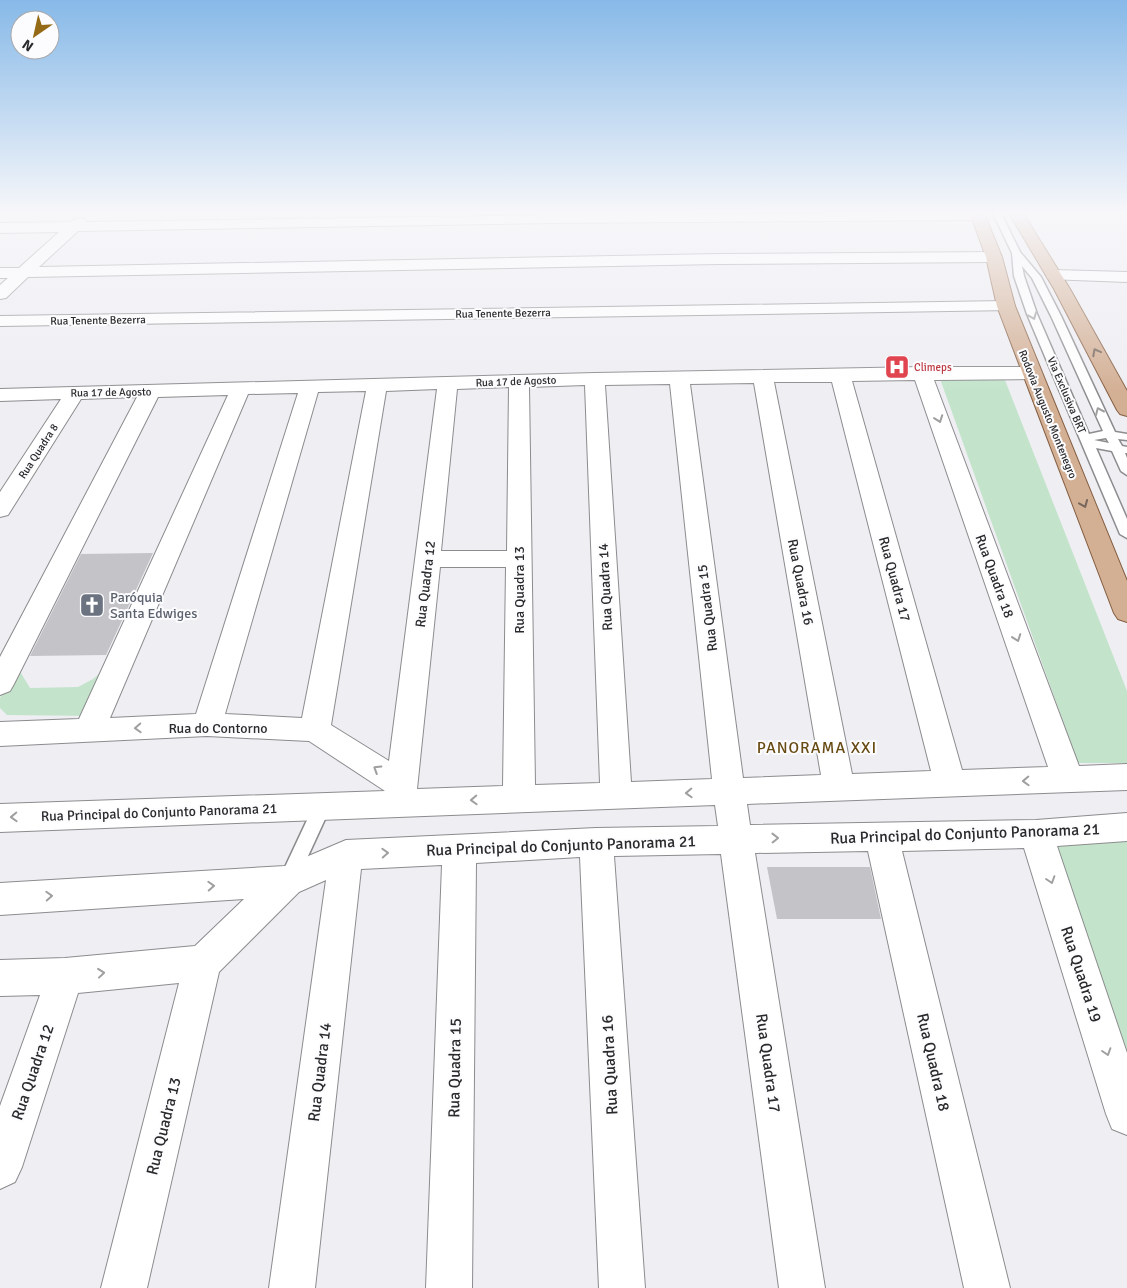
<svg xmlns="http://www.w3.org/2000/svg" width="1127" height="1288" font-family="Signika,sans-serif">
<rect width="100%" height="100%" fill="#eeeef3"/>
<path fill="#c3e4cb" d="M1003,375L1127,691V763H1078L939,376Z
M125,653L95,716L7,715L0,708V698L16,665L30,688L78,687L93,679Z
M1127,841V1080L1049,846Z"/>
<path fill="#c4c4c8" d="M153,553L106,655L30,656L81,554Z
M767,867H870L881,919H777Z"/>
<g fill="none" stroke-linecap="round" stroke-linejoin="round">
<defs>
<path id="service" d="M993,213H1001L1020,252L1041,277L1061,316L1115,432L1127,434V440L1118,439L1122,446L1127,447V453H1125L1127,458V475L1121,471L1112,451L1096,448L1127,519V538L1120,534L1027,314L1014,276L1012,253ZM1022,266L1032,278L1051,316L1103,431L1089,434L1037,314L1024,276ZM1106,438L1109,443L1094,440Z
M322,799L328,801L331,806L297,880L295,886L288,888L281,886L279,880L316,801Z"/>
<path id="minor" d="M979,213L984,214L986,217L984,220L554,223L78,231L39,267L719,254L994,252L1000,254L1002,257L1000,260L994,262L719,264L28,277L6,298L0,299V285L8,278H0V268H19L59,232L0,233V223L70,222L79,218L84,219L86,222L554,215Z
M1006,301L1012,302L1015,306L1012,310L0,326V316Z
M922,367H1032L1039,369L1042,373L1039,377L1032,379L934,380L1079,766L1127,764V790L747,804L750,825L1036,820L1127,813V841L1057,846L1127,1053V1135L1112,1129L1106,1114L1024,848L902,851L1010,1288H964L868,851L755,853L825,1288H779L721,854L614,856L645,1288H599L580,857L476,863L472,1288H426L442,865L361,869L315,1288H269L326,880L299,892L219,972L147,1288H101L179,983L78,993L22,1167L15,1182L0,1189V1106L40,995L0,996V960L65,958L195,946L244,899L0,915V883L285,866L346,840L596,828L718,826L715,805L0,832V804L385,791L309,741L207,736L0,746V722L79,719L228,395L158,397L14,684L10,691L0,695V657L137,397L81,399L8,515L0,517V492L61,399L0,401V389L595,373ZM915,380L1048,767L962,770L852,381ZM774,382H832L931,771L852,774ZM754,383L821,775L743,778L690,384ZM670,384L712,779L631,782L605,385ZM585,385L600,783L535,785L529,387ZM509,387L507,551H441L457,389ZM437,389L389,761L331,725L386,391ZM366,391L302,718L225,714L318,392ZM298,393L196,714L110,718L248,394ZM440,567H506L503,786L417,789Z"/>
<path id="tertiary" d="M1054,270L1127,272V282L1048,279L1046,275L1048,271Z"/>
<path id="primary" d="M970,213H984L1002,257L1015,306L1127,581V622L1118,619L1114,613L997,306L986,257Z
M1009,213H1023L1070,289L1127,391V416L1120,414L1117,410L1054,289Z"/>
</defs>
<use href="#service" stroke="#8c8c8f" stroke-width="3"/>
<use href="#minor" stroke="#8c8c8f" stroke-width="2"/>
<use href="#tertiary" stroke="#8c8c8f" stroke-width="2"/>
<use href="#primary" stroke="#855e41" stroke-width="2"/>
<use href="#service" fill="#fff" fill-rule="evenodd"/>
<use href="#minor" fill="#fff" fill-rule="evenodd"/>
<use href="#tertiary" fill="#fff" fill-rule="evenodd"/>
<use href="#primary" fill="#d3af94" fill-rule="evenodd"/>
</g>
<defs><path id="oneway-chevron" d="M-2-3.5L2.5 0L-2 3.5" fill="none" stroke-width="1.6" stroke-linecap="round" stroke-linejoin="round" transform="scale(1.25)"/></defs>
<g stroke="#9f9fa0">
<use href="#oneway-chevron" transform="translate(1033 316) rotate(68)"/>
<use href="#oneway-chevron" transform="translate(1099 411) rotate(-114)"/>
<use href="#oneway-chevron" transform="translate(939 419) rotate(70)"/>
<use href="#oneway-chevron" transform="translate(1017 638) rotate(70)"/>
<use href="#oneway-chevron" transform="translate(138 728) rotate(177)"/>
<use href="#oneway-chevron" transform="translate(377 769) rotate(-148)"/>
<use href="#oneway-chevron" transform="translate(1026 781) rotate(178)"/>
<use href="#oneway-chevron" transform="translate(689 793) rotate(178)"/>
<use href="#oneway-chevron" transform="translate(474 800) rotate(178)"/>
<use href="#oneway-chevron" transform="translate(14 817) rotate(178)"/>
<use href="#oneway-chevron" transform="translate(775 838) rotate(-1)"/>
<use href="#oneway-chevron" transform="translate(385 853) rotate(-3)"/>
<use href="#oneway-chevron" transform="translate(1051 880) rotate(72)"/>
<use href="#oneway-chevron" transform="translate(211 886) rotate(-3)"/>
<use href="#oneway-chevron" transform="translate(49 896) rotate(-3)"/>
<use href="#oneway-chevron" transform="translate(101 973) rotate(-6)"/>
<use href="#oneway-chevron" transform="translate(1107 1052) rotate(72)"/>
</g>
<g stroke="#76665b">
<use href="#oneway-chevron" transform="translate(1096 352) rotate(-118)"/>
<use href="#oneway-chevron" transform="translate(1084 504) rotate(68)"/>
</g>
<linearGradient id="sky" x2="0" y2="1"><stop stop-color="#87b9e8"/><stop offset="0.54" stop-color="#f7f7fa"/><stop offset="1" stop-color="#f7f7fa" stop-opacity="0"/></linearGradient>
<rect width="1127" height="393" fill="url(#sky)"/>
<defs>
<symbol id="hospital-square" viewBox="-11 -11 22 22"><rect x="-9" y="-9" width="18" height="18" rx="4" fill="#e0444e" stroke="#fcfcfe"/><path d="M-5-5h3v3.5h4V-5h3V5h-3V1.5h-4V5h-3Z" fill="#fff"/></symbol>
<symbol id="church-square" viewBox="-11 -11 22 22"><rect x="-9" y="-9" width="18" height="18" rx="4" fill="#6b7280" stroke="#fcfcfe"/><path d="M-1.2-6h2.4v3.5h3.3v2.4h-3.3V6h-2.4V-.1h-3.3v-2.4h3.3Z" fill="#fff"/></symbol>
</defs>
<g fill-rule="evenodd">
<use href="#hospital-square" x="883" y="353" width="28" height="28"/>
<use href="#church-square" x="78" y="591" width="28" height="28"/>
</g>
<g text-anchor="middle" stroke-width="4" stroke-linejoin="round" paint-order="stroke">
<g font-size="11" fill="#2a2a2c" stroke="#fcfcfe">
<text transform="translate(503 313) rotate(-1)" y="4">Rua Tenente Bezerra</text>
<text transform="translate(98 320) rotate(-1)" y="4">Rua Tenente Bezerra</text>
<text transform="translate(516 381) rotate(-2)" y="4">Rua 17 de Agosto</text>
<text transform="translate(111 392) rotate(-1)" y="4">Rua 17 de Agosto</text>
<text transform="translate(1067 395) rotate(67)" y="4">Via Exclusiva BRT</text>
<text transform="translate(1048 414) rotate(68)" y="4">Rodovia Augusto Montenegro</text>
<text transform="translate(38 451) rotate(-57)" y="4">Rua Quadra 8</text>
</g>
<g font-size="11" fill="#be3a42" stroke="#fcfcfe" text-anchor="start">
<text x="914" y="371">Climeps</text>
</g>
<g font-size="14" fill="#2a2a2c" stroke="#fcfcfe">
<text transform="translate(995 576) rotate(70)" y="5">Rua Quadra 18</text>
<text transform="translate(895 579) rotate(75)" y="5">Rua Quadra 17</text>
<text transform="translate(801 582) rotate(79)" y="5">Rua Quadra 16</text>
<text transform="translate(425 584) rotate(-83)" y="5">Rua Quadra 12</text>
<text transform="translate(605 587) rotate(-93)" y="5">Rua Quadra 14</text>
<text transform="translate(519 590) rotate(-90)" y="5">Rua Quadra 13</text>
<text transform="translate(707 608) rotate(-97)" y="5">Rua Quadra 15</text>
<text x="218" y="733">Rua do Contorno</text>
<text transform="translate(159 812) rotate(-2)" y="5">Rua Principal do Conjunto Panorama 21</text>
</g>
<g font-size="14" fill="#5b616d" stroke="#fcfcfe" text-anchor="start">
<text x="110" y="602">Paróquia<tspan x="110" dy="16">Santa Edwiges</tspan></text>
</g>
<g font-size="16" letter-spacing="1" fill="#684b13" stroke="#fcfcfe">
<text x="817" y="753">PANORAMA XXI</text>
</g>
<g font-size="16" fill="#2a2a2c" stroke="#fcfcfe">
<text transform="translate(965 833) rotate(-2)" y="6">Rua Principal do Conjunto Panorama 21</text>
<text transform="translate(561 845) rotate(-2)" y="6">Rua Principal do Conjunto Panorama 21</text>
<text transform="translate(1082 974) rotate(72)" y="6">Rua Quadra 19</text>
<text transform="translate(934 1062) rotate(77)" y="6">Rua Quadra 18</text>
<text transform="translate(769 1063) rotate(82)" y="6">Rua Quadra 17</text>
<text transform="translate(609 1065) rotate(-93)" y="6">Rua Quadra 16</text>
<text transform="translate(454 1068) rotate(-89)" y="6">Rua Quadra 15</text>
<text transform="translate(32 1072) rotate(-71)" y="6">Rua Quadra 12</text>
<text transform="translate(319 1072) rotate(-83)" y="6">Rua Quadra 14</text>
<text transform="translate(163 1126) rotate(-76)" y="6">Rua Quadra 13</text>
</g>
</g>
<g transform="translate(35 35) rotate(214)"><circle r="24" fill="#fcfcfe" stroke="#a8a8aa"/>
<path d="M0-4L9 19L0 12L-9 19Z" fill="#956a16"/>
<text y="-8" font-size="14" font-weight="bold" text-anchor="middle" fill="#2a2a2c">N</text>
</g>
</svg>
